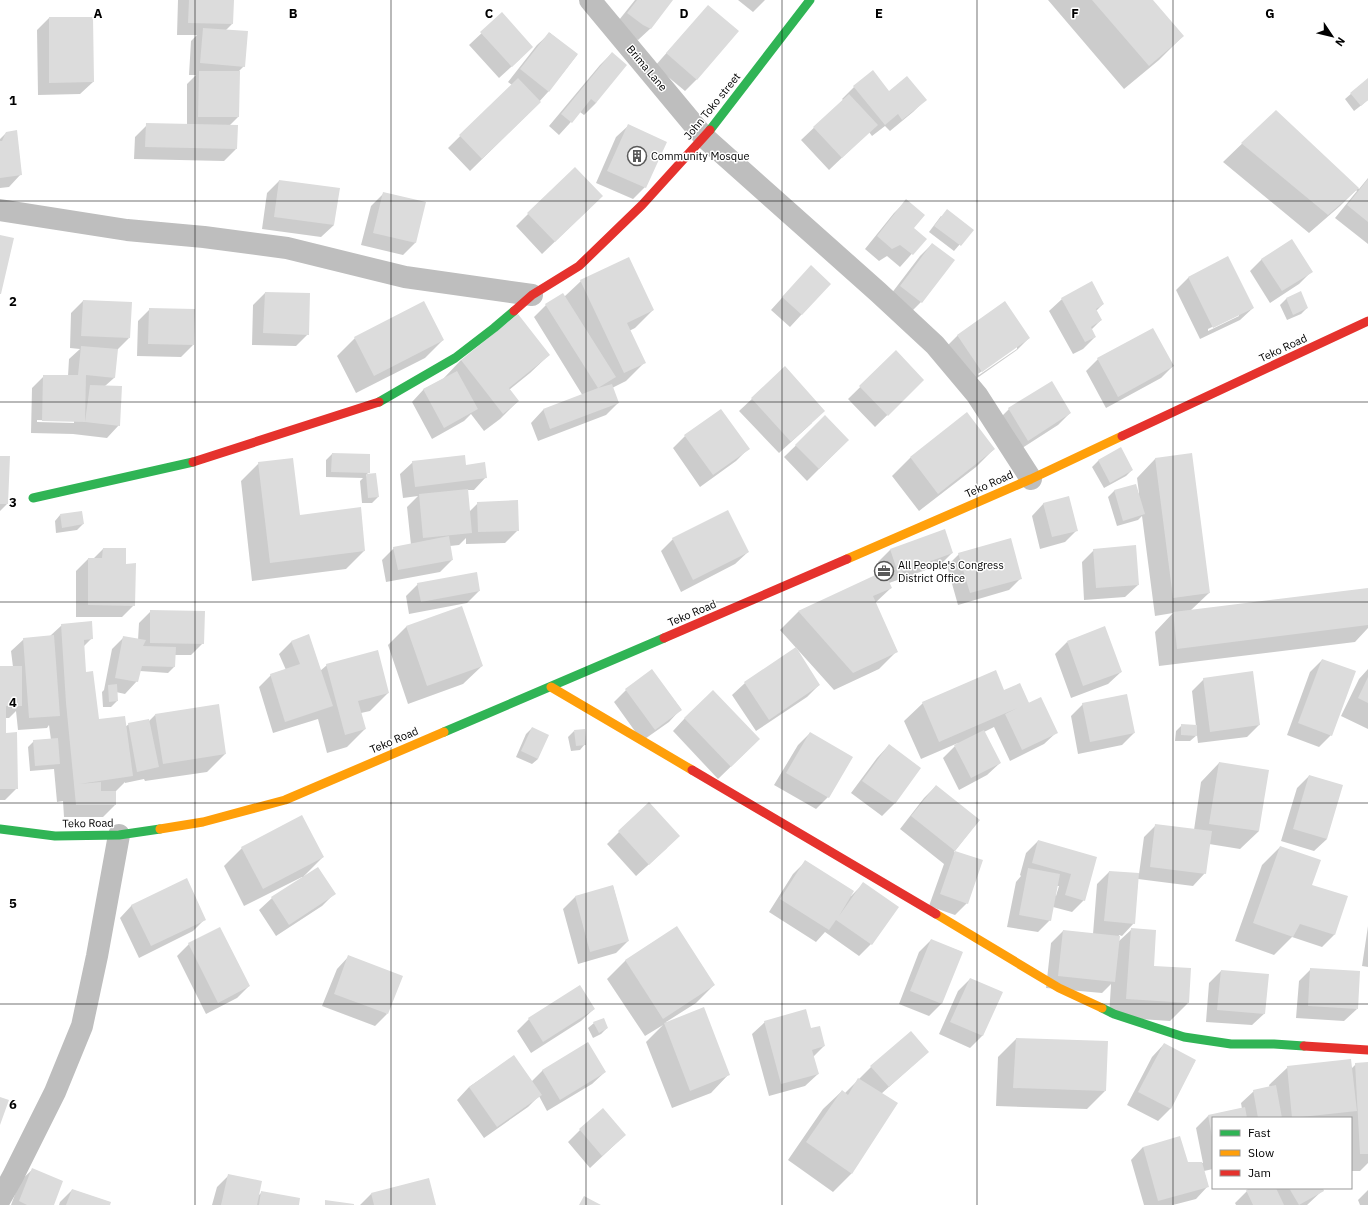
<svg xmlns="http://www.w3.org/2000/svg" width="1368" height="1205" font-family="'IBM Plex Sans',sans-serif">
<rect width="100%" height="100%" fill="#fff"/>
<path fill="#0003" fill-rule="evenodd" d="M178,0H233L232,24L225,31L244,66L238,72V117L229,126L236,149L224,161L134,159L135,137L147,125H187V84L196,75H189L191,41L197,35H177Z
M635,0H672L651,28L638,40L631,37L615,25Z
M738,0H765L753,12Z
M1048,0H1152L1183,36L1159,60L1124,89Z
M708,6L697,79L685,91L655,66Z
M502,14L520,59L499,78L469,45Z
M49,18L93,82L80,94L38,95L37,30Z
M550,33L577,55L548,92L528,114L470,171L448,148L512,85L508,82L537,45Z
M612,53L596,103L584,115L580,112L559,135L549,126L600,65Z
M1368,79V100L1354,111L1345,99Z
M854,87L925,100L913,112L890,131L885,126L872,136L869,132L829,170L801,140L843,100L842,99Z
M1276,111L1359,189L1368,178V244L1335,218L1357,191L1356,190L1340,206L1309,233L1223,162Z
M629,125L645,187L633,199L596,183L616,137Z
M6,133L21,174L9,187L0,188V139Z
M279,181L334,225L321,237L262,229L267,193Z
M383,194L416,242L403,255L361,245L371,206Z
M906,201L912,228L925,239L900,267L887,256L879,261L865,249L894,213Z
M590,208L542,254L516,226L528,214Z
M941,216L972,230L954,251L929,232Z
M932,244L921,302L909,314L888,298L920,256Z
M1228,258L1253,308L1240,320L1200,339L1176,290L1188,278ZM1239,314V316L1208,331V329Z
M1262,259L1311,272L1299,284L1270,303L1250,271Z
M799,279L802,314L790,327L771,310Z
M581,281L653,310L635,328L629,331L644,363L626,381L612,388L618,403L606,415L538,441L531,423L543,410L583,396L534,317L546,305L564,297Z
M1091,283L1103,304L1096,311L1101,320L1091,330L1095,337L1083,349L1073,354L1049,311L1062,299Z
M265,293L308,334L296,346L252,345L253,305Z
M1300,293L1307,308L1301,314L1287,320L1280,305L1286,299Z
M83,301L129,338L117,350L114,378L105,386L119,425L107,438L73,434L31,433L32,388L44,376H68L69,359L80,349L70,348L71,313ZM37,420L74,421V423L37,422Z
M150,309L193,345L181,357L137,356L138,321Z
M958,335L1029,338L1017,350L970,383L946,347ZM1017,346V349L979,375L978,374Z
M355,338L443,340L425,358L356,393L337,356Z
M896,352L911,392L875,427L848,399Z
M549,355L530,373L509,390L518,401L500,419L484,431L471,414L464,421L432,439L412,402L424,389L443,379L461,360Z
M1098,359L1173,366L1161,378L1106,408L1086,371Z
M785,368L812,423L779,453L739,411Z
M1009,409L1070,413L1058,425L1016,452L997,421Z
M967,414L994,449L976,467L919,511L892,476L910,458Z
M825,417L848,440L807,481L784,457Z
M685,436L748,449L736,461L700,487L673,448Z
M1121,449L1132,470L1126,476L1104,488L1092,467L1098,461Z
M332,454L369,472L366,475L378,497L372,503H362L360,481L363,478L326,477V460Z
M1191,454L1209,593L1190,611L1368,589V628L1355,642L1159,666L1155,632L1173,613L1155,616L1142,516L1138,520L1117,526L1108,497L1114,491L1135,485L1138,494L1139,493L1137,478L1155,459Z
M0,457L7,504L0,511Z
M413,462L465,466L486,477L474,490H467L469,512L478,503L518,530L505,543L466,544V538L459,545L450,546L452,560L440,572L386,582L382,560L394,548L411,545L407,507L418,496L403,498L400,474Z
M259,463L299,516L364,551L346,569L252,581L241,481Z
M1044,503L1077,530L1065,542L1040,549L1032,516Z
M60,515L83,524L77,530L56,533L55,521Z
M673,539L748,552L735,564L681,592L661,551Z
M103,549L125,565L134,605L122,617H76V571L88,559H93Z
M890,550L952,553L940,565L889,583L891,588L875,603L897,651L879,669L834,690L780,630L798,612L882,573L878,562Z
M1094,550L1138,585L1125,597L1084,600L1082,562Z
M959,554L1021,578L1009,590L958,605L947,566Z
M418,584L479,591L467,603L409,614L406,596Z
M461,608L482,666L463,684L408,704L388,645L406,627Z
M151,611L203,643L191,655H174V667L168,673L140,671L137,681L125,694L116,692L117,701L111,707H103L102,692L104,690L112,649L124,637L138,640L139,623Z
M62,625L92,638L83,647L85,673L98,721L125,727L129,724L148,722L155,715L225,754L207,772L145,781L144,779L125,783V782L115,792V805L103,817H64L63,801L57,802L54,769L30,771L28,747L34,741L51,740L49,725L47,728L18,730L16,711L9,718H5V734L17,788L5,800H0V667H13L11,651L24,639L50,636Z
M308,635L320,671L327,665L388,693L370,711L361,713L365,729L347,747L327,753L318,719L273,733L259,687L271,675L286,670L279,654L291,642Z
M1067,642L1121,672L1108,684L1071,698L1055,654Z
M795,649L819,685L807,697L756,731L732,695L745,683Z
M1322,660L1331,735L1319,747L1287,735L1310,672Z
M1368,669V729L1341,716L1359,679Z
M652,671L681,709L669,722L642,741L614,702L626,690Z
M1204,679L1259,725L1247,737L1198,743L1197,735L1190,741H1175L1176,731L1182,725L1196,726L1192,691Z
M1004,691L1057,732L1044,744L1010,761L994,727L984,732L1000,763L987,775L959,790L943,758L958,743L921,759L904,721L923,703Z
M1083,704L1134,733L1122,745L1078,754L1071,716Z
M685,718L747,751L718,779L673,731Z
M532,728L538,759L532,764L516,757L526,734Z
M574,731L585,744L580,750L571,751L568,737Z
M810,733L828,797L816,809L774,785L798,745Z
M889,745L920,768L894,804L882,816L851,793L877,758Z
M1219,763L1259,831L1240,849L1209,844L1205,873L1193,886L1138,879L1134,923L1122,936L1119,935L1118,942L1132,929L1153,967L1188,1003L1170,1021L1109,1017L1111,984L1102,993L1046,988L1051,943L1063,931L1093,934L1097,884L1109,872L1139,874L1144,837L1156,825L1194,830L1201,782Z
M1309,776L1327,839L1314,851L1281,841L1297,788Z
M936,786L979,820L954,852L982,861L967,903L955,915L929,906L944,864L900,829L924,798Z
M619,832L667,848L636,876L607,844Z
M1038,841L1096,858L1084,900L1072,912L1053,907L1050,920L1038,932L1007,927L1016,882L1021,876L1020,875L1026,853ZM1057,886H1059L1056,896L1055,895Z
M1280,847L1311,886L1347,897L1334,935L1322,947L1292,937L1274,955L1235,941L1262,865Z
M242,848L323,857L304,876L334,894L322,906L276,936L259,910L272,898L303,878L302,877L244,906L224,866Z
M805,862L851,896L864,883L871,944L859,956L825,932L816,942L769,912L793,874Z
M613,886L628,941L616,953L578,964L563,909L575,897Z
M132,905L205,919L193,931L139,958L120,918Z
M1368,926V967L1362,966Z
M931,940L962,952L941,1004L929,1016L899,1004L919,952Z
M189,944L249,986L237,998L206,1014L177,956Z
M349,956L387,1014L375,1026L322,1006L337,969Z
M626,960L714,985L696,1003L666,1022L729,1074L711,1093L672,1108L646,1042L663,1025L645,1036L607,979Z
M1311,969L1357,1009L1344,1021L1296,1018L1299,981Z
M1221,971L1265,1013L1252,1025L1206,1022L1209,983Z
M970,979L983,1035L970,1048L939,1034L958,991Z
M594,1009L581,1021L531,1053L517,1031L529,1019Z
M765,1022L811,1029L824,1046L813,1057L818,1074L805,1086L769,1096L752,1034Z
M594,1023L607,1028L601,1034L593,1038L588,1028Z
M1016,1039L1105,1091L1087,1109L996,1106L998,1057Z
M1164,1044L1195,1061L1170,1109L1158,1121L1127,1105L1152,1057Z
M928,1052L881,1094L897,1103L851,1174L833,1192L788,1160L823,1109L842,1091L845,1093L871,1067Z
M513,1057L531,1082L543,1070L605,1072L592,1084L547,1111L539,1096L528,1107L484,1138L457,1100L469,1087Z
M1368,1063V1163L1360,1171H1351V1118H1213V1169L1204,1171L1208,1186L1196,1199L1173,1205H1144L1131,1160L1143,1147L1187,1163H1203L1196,1128L1208,1116L1242,1109L1241,1103L1254,1091L1270,1088L1269,1085L1288,1067L1351,1069L1356,1064Z
M580,1130L625,1135L590,1168L568,1142Z
M33,1169L53,1205H11L20,1181Z
M229,1175L258,1196L262,1192L298,1205H212L217,1187Z
M1253,1188H1322L1323,1190L1307,1205H1236L1235,1203L1247,1191Z
M72,1190L109,1205H59L60,1202Z
M1368,1190V1205H1360L1358,1200Z
M371,1194L435,1205H360Z"/>
<path fill="#dcdcdc" d="M189,0H234L233,24L188,23Z
M637,0H673L651,29L643,25L627,13Z
M1092,0H1153L1184,36L1149,66Z
M708,5L739,31L697,80L666,53Z
M502,12L533,47L512,67L480,32Z
M49,17H93L94,82L49,83Z
M203,28L248,31L245,67L200,63Z
M549,32L578,54L549,92L520,69Z
M612,52L627,65L596,103L591,99L572,123L561,114Z
M873,70L889,91L907,76L927,100L902,120L898,114L885,125L853,86Z
M199,71H240L239,117H198Z
M518,78L541,102L482,159L459,135Z
M1368,78V100L1361,106L1350,93Z
M849,94L878,125L842,158L813,127Z
M1276,110L1359,188L1328,215L1241,143Z
M146,123L238,125L237,149L145,147Z
M628,124L667,142L646,188L607,171Z
M17,130L22,175L0,178V141H2L6,132Z
M575,167L603,196L555,242L527,213Z
M1368,179V222L1347,205Z
M279,180L340,188L334,225L274,217Z
M383,192L426,202L416,243L373,233Z
M906,199L925,215L914,228L927,239L913,255L900,245L892,249L877,236Z
M947,209L974,230L961,246L934,226Z
M0,235L14,238L1,294H0Z
M1292,239L1313,272L1282,291L1261,259Z
M932,243L955,260L922,303L900,286Z
M1228,256L1254,308L1213,328L1188,277Z
M629,257L654,310L627,323L646,363L624,373L580,280Z
M811,265L831,284L802,315L782,297Z
M1092,281L1104,304L1096,309L1102,320L1091,327L1096,337L1085,342L1061,298Z
M1301,291L1308,308L1293,315L1286,298Z
M265,292L310,293L309,335L263,333Z
M563,293L616,377L598,388L612,384L619,403L550,429L543,409L598,388L545,304Z
M83,300L132,302L130,338L81,336Z
M424,301L444,340L374,376L354,337Z
M1005,301L1030,338L982,372L957,335Z
M149,308L195,309L194,345L148,344Z
M518,314L550,355L509,388L519,401L503,414L461,360Z
M1153,328L1174,366L1118,397L1097,358Z
M81,346L118,349L115,378L86,375L85,422L42,421L43,375H84H78Z
M896,350L924,380L888,416L859,386Z
M785,366L825,411L791,442L751,398Z
M457,371L478,409L444,428L423,389Z
M1052,381L1071,413L1028,441L1008,408Z
M90,385L122,386L120,426L85,422Z
M721,409L750,449L713,475L684,435Z
M967,412L995,449L938,494L910,457Z
M825,415L849,440L819,469L795,445Z
M1121,447L1133,470L1110,483L1098,460Z
M332,453L370,454V473L331,472Z
M1192,453L1210,593L1173,598L1155,458Z
M465,455L466,465L485,462L487,478L415,487L412,461Z
M0,456H10L8,504H0Z
M293,458L300,515L361,507L365,551L270,563L258,462Z
M376,473L379,497L368,498L366,474Z
M1136,484L1145,514L1123,521L1114,490Z
M468,489L472,533L423,538L419,494Z
M1069,496L1078,531L1052,537L1043,503Z
M518,500L519,531L478,532L477,502Z
M728,510L749,552L693,580L672,538Z
M82,511L84,524L62,528L60,514Z
M945,529L953,553L898,573L890,549Z
M449,536L453,560L398,570L393,547Z
M1011,538L1022,579L970,593L958,553Z
M1136,545L1139,585L1096,588L1093,549Z
M103,548H126V564L136,563L135,606L88,605V558H102Z
M884,571L892,588L873,596L898,652L853,673L798,611Z
M477,572L480,591L421,602L417,583Z
M1368,588V625L1177,649L1173,612Z
M462,606L483,666L427,686L406,626Z
M150,610L205,611L204,644L150,643Z
M92,621L93,639L84,640L86,672L93,671L99,719L125,716L133,776L79,784L101,782V791H116V805H76L66,703L61,624Z
M1105,626L1122,672L1083,686L1067,641Z
M309,634L333,706L285,722L270,674L300,664L291,641Z
M54,635L60,716L29,718L23,638Z
M123,636L146,640L143,646L176,647L175,667L142,666L138,682L115,678Z
M796,647L820,685L769,720L744,682Z
M378,650L389,693L358,701L366,729L345,735L326,664Z
M1322,659L1356,671L1332,736L1298,723Z
M0,666H22V706H6V733L17,732L18,789H0Z
M652,669L682,710L655,730L625,689Z
M996,670L1004,690L1020,683L1029,703L939,742L922,702Z
M1253,671L1260,725L1210,732L1203,678Z
M1368,677V703L1358,698Z
M117,684L118,701L109,702L108,685Z
M713,690L760,739L731,767L684,718Z
M1127,694L1135,733L1090,742L1082,703Z
M1041,697L1058,733L1022,750L1005,714Z
M219,704L226,754L163,764L155,714Z
M149,719L159,767L137,772L128,723Z
M1181,724L1197,725V736L1181,735Z
M532,727L549,735L538,759L521,751Z
M585,729L586,745L576,746L574,730Z
M984,730L1001,763L971,778L954,745Z
M810,732L853,757L829,798L786,773Z
M58,738L60,764L35,766L33,740Z
M889,744L921,768L895,804L862,781Z
M1219,762L1269,770L1259,831L1209,824Z
M1309,775L1343,785L1327,839L1293,829Z
M936,785L980,820L955,851L911,816Z
M649,802L680,836L649,865L618,831Z
M302,815L324,857L263,889L241,847Z
M1155,824L1212,831L1206,874L1150,867Z
M1038,840L1097,857L1085,901L1065,895L1071,874L1032,863Z
M1280,846L1321,860L1312,885L1348,896L1335,935L1300,924L1293,937L1253,923Z
M955,851L983,860L968,904L940,894Z
M805,860L854,891L839,916L863,882L899,907L872,945L836,920L829,930L780,899Z
M318,867L336,894L289,925L271,897Z
M1028,868L1060,874L1051,921L1019,915Z
M1109,871L1139,873L1135,924L1104,921Z
M187,878L206,920L151,946L131,905Z
M613,885L629,941L590,952L575,896Z
M677,926L715,985L663,1019L625,960Z
M220,927L250,986L218,1003L188,943Z
M1131,928L1156,930L1154,966L1191,968L1189,1003L1126,999Z
M1063,930L1120,936L1115,982L1058,976Z
M931,939L963,952L942,1004L910,991Z
M348,955L403,976L388,1014L334,994Z
M1310,968L1360,971L1358,1009L1308,1006Z
M1221,970L1269,974L1265,1014L1217,1010Z
M970,978L1003,992L983,1036L950,1022Z
M580,985L595,1009L543,1042L528,1018Z
M704,1007L730,1075L690,1091L664,1023Z
M806,1009L811,1028L820,1026L825,1046L812,1050L819,1074L781,1084L764,1021Z
M604,1018L608,1028L599,1033L593,1022Z
M911,1031L929,1052L889,1087L870,1066Z
M1016,1038L1108,1041L1106,1091L1013,1088Z
M588,1042L606,1072L560,1100L542,1070Z
M1164,1043L1196,1060L1171,1109L1138,1092Z
M514,1055L542,1095L497,1127L469,1087Z
M1351,1059L1357,1111L1292,1118L1287,1066Z
M1368,1062V1154H1360L1355,1063Z
M858,1078L898,1103L852,1174L806,1142L842,1090L848,1095Z
M1276,1085L1282,1118H1258L1253,1090Z
M0,1097L9,1100L0,1125Z
M1245,1107L1247,1118H1213L1212,1137L1208,1115Z
M603,1108L626,1135L602,1156L579,1129Z
M1180,1136L1188,1162H1202L1209,1187L1158,1201L1143,1147Z
M32,1168L63,1181L54,1205H27L19,1201Z
M228,1174L262,1181L257,1205H221Z
M429,1178L436,1205H374L371,1193Z
M1250,1188H1276L1284,1205H1253L1246,1190Z
M1289,1188H1323L1324,1191L1299,1205Z
M72,1189L111,1202L110,1205H66Z
M261,1191L300,1198L299,1205H259Z
M584,1196L601,1205H579Z
M325,1200L354,1204V1205H325Z"/>
<g fill="none" stroke-linecap="round" stroke-linejoin="round">
<path stroke="#bebebe" stroke-width="22" d="M590,0L704,137L878,292L935,345L977,395L1031,479
M0,210L127,230L204,237L287,248L405,277L532,295
M0,1199L13,1176L55,1092L82,1026L97,956L119,835"/>
<path stroke="#30b455" stroke-width="9" d="M710,130L810,0
M379,402L455,358L494,328L514,311
M33,498L193,462
M444,732L664,638
M0,829L55,836L119,835L160,829
M1102,1008L1114,1014L1184,1037L1231,1044H1274L1304,1046"/>
<path stroke="#ff9f0a" stroke-width="9" d="M847,559L1031,479L1122,436
M551,687L692,770
M160,829L203,822L285,800L444,732
M936,914L1059,988L1102,1008"/>
<path stroke="#e5322d" stroke-width="9" d="M514,311L532,295L579,266L642,205L710,130
M1122,436L1368,321
M193,462L379,402
M664,638L847,559
M692,770L936,914
M1304,1046L1368,1050"/>
</g>
<path fill="none" stroke="#000" stroke-width="1" stroke-opacity="0.55" d="M195,0V1205M391,0V1205M586,0V1205M782,0V1205M977,0V1205M1173,0V1205M0,201H1368M0,402H1368M0,602H1368M0,803H1368M0,1004H1368"/>
<defs>
<symbol id="building-ring" viewBox="-11 -11 22 22"><circle r="9.5" fill="#fff" stroke="#595959" stroke-width="1.5"/><path d="M-4-6H4V6H1V3H-1V6H-4ZM-2.5-4.3h1.7v1.8h-1.7ZM.8-4.3h1.7v1.8H.8ZM-2.5-1h1.7V.8h-1.7ZM.8-1h1.7V.8H.8Z" fill="#595959"/></symbol>
<symbol id="office-ring" viewBox="-11 -11 22 22"><circle r="9.5" fill="#fff" stroke="#595959" stroke-width="1.5"/><path d="M-6-3h4V-5.5h4V-3h4V5H-6ZM-1-4.5V-3h2v-1.5ZM-6 0V1H6V0Z" fill="#595959"/></symbol>
</defs>
<g fill-rule="evenodd">
<use href="#building-ring" x="626" y="145" width="22" height="22"/>
<use href="#office-ring" x="873" y="560" width="22" height="22"/>
</g>
<g text-anchor="middle" stroke-width="3" stroke-linejoin="round" paint-order="stroke">
<g font-size="11" fill="#000" stroke="#fff">
<text transform="translate(647 68) rotate(50)" y="4">Brima Lane</text>
<text transform="translate(712 106) rotate(-51)" y="4">John Toko street</text>
<text transform="translate(1283 348) rotate(-25)" y="4">Teko Road</text>
<text transform="translate(989 484) rotate(-24)" y="4">Teko Road</text>
<text transform="translate(692 613) rotate(-23)" y="4">Teko Road</text>
<text transform="translate(394 740) rotate(-23)" y="4">Teko Road</text>
<text transform="translate(88 823) rotate(-1)" y="4">Teko Road</text>
</g>
<g font-size="11" fill="#000" stroke="#fff" text-anchor="start">
<text x="651" y="160">Community Mosque</text>
<text x="898" y="569">All People's Congress<tspan x="898" dy="13">District Office</tspan></text>
</g>
</g>
<g font-size="13" text-anchor="middle" font-weight="bold" fill="#000" stroke="#fff" stroke-width="3" stroke-linejoin="round" paint-order="stroke">
<text x="98" y="18">A</text>
<text x="293" y="18">B</text>
<text x="489" y="18">C</text>
<text x="684" y="18">D</text>
<text x="879" y="18">E</text>
<text x="1075" y="18">F</text>
<text x="1270" y="18">G</text>
<text x="13" y="105">1</text>
<text x="13" y="306">2</text>
<text x="13" y="507">3</text>
<text x="13" y="707">4</text>
<text x="13" y="908">5</text>
<text x="13" y="1109">6</text>
</g>
<rect x="1212" y="1117" width="140" height="72" fill="#ffffff" stroke="#999999"/>
<rect x="1220" y="1130" width="20" height="6" fill="#30b455" stroke="#999999"/>
<text x="1248" y="1137" font-size="12" fill="#000000">Fast</text>
<rect x="1220" y="1150" width="20" height="6" fill="#ff9f0a" stroke="#999999"/>
<text x="1248" y="1157" font-size="12" fill="#000000">Slow</text>
<rect x="1220" y="1170" width="20" height="6" fill="#e5322d" stroke="#999999"/>
<text x="1248" y="1177" font-size="12" fill="#000000">Jam</text>
<g transform="translate(1332 36) rotate(125)" stroke="#ffffff" stroke-width="3" paint-order="stroke">
<path d="M0-3L7 15L0 10L-7 15Z" fill="#000000"/>
<text y="-6" font-size="11" font-weight="bold" text-anchor="middle" fill="#000000">N</text>
</g>
</svg>
